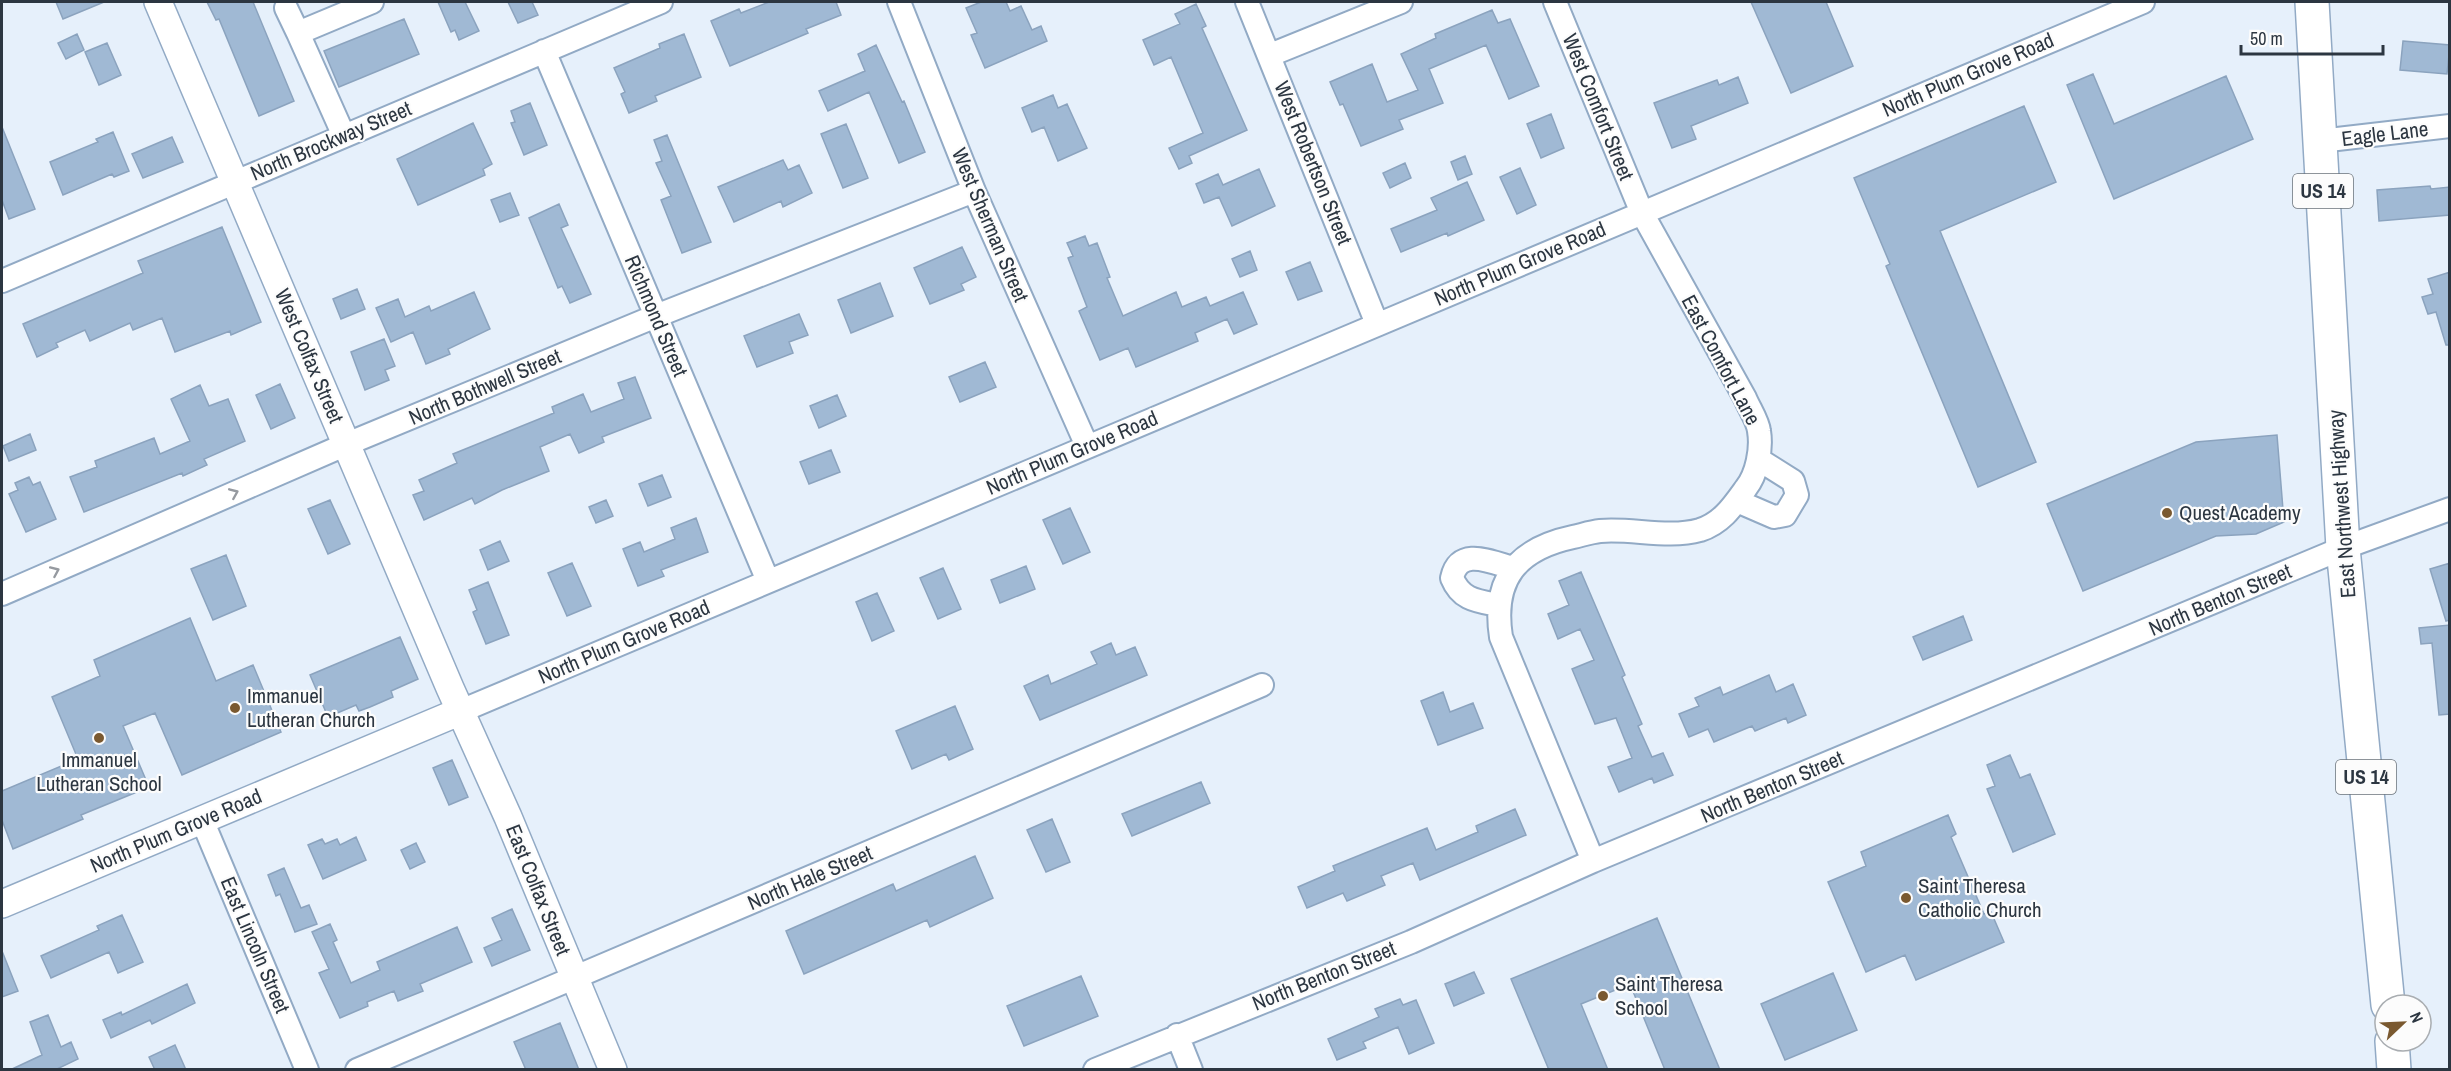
<svg xmlns="http://www.w3.org/2000/svg" width="2451" height="1071" font-family="'Archivo Narrow',sans-serif">
<rect width="100%" height="100%" fill="#e6f0fb"/>
<path fill="#a0b9d4" stroke="#8ba3be" stroke-width="1.5" d="M56,2H104L63,19Z
M207,2H253L294,101L259,116L219,19L216,20Z
M438,2H465L479,31L459,40L455,30L451,32Z
M508,2H532L538,15L518,23Z
M769,2H836L841,15L806,29L808,33L730,66L711,21L739,9L741,13Z
M981,2H1006L1010,11L1021,6L1032,30L1041,26L1047,41L985,68L971,35L977,33L966,8Z
M1751,2H1826L1853,66L1791,93Z
M1196,4L1206,26L1202,28L1247,130L1189,156L1192,163L1179,169L1169,148L1203,133L1171,57L1154,65L1143,40L1180,24L1175,14Z
M1492,10L1498,23L1510,19L1539,86L1509,99L1486,45L1429,69L1443,103L1399,120L1403,129L1361,146L1343,104L1340,105L1330,82L1372,64L1387,102L1418,90L1401,54L1436,38L1435,34Z
M404,19L419,54L339,87L324,51Z
M77,34L84,50L66,59L58,43Z
M684,34L701,77L655,96L657,101L629,113L621,94L625,92L614,68L660,48L659,44Z
M2403,41L2450,45L2447,74L2400,70Z
M107,43L121,75L99,85L85,52Z
M876,45L902,102L904,101L925,152L899,163L869,92L828,111L819,91L865,71L858,54Z
M2093,74L2114,124L2226,76L2253,139L2114,199L2067,85Z
M1738,77L1748,103L1691,126L1696,139L1672,148L1654,103L1717,80L1719,85Z
M1053,95L1058,108L1067,104L1087,148L1058,161L1044,127L1032,132L1022,108Z
M530,103L547,145L524,155L511,123L515,122L511,111Z
M2024,106L2056,182L1940,231L2036,462L1978,487L1886,266L1890,264L1854,178Z
M1551,114L1564,148L1541,158L1527,124Z
M473,123L492,164L483,169L485,175L418,205L397,159Z
M846,124L868,178L843,188L821,134Z
M2,127L35,209L9,219L2,200Z
M113,132L129,171L114,177L112,174L63,195L50,162L98,142L96,139Z
M667,135L711,242L682,253L661,200L671,196L656,163L662,161L654,140Z
M172,137L183,162L143,178L132,154Z
M1465,156L1472,174L1458,180L1451,162Z
M783,160L788,170L799,165L812,193L783,207L781,201L734,222L718,187Z
M1405,163L1411,178L1390,188L1383,173Z
M1520,168L1536,205L1517,214L1500,177Z
M1259,169L1275,206L1232,226L1219,197L1204,203L1196,184L1218,174L1223,185Z
M1467,182L1484,220L1448,236L1447,233L1401,252L1391,229L1437,210L1431,198Z
M2430,186L2431,189L2450,187V215L2379,221L2377,190Z
M510,193L519,215L500,222L491,200Z
M559,204L568,225L561,228L591,294L570,303L562,286L558,288L529,218Z
M222,227L261,322L231,335L230,331L175,352L162,318L133,330L130,323L90,341L85,330L56,343L58,347L37,357L23,324L143,273L138,261Z
M1085,236L1089,246L1097,243L1110,277L1107,278L1123,316L1176,292L1182,307L1206,297L1210,306L1243,292L1257,324L1234,334L1227,319L1195,333L1198,341L1136,367L1128,348L1100,360L1079,311L1087,307L1068,258L1073,256L1067,243Z
M962,247L976,277L961,284L964,290L930,304L914,268Z
M1250,251L1257,270L1240,277L1232,259Z
M1310,262L1322,291L1298,300L1286,272Z
M2450,272V345H2446L2436,312L2428,314L2422,297L2433,294L2428,279Z
M880,283L893,316L851,333L838,300Z
M357,289L365,309L341,319L333,299Z
M474,292L490,329L448,349L450,354L426,364L413,332L391,342L376,308L398,299L405,317L429,306L431,311Z
M799,314L808,335L789,342L793,353L757,367L744,336Z
M384,339L395,366L385,370L389,380L365,390L351,352Z
M985,362L996,387L960,402L949,377Z
M635,377L651,418L602,437L604,442L579,453L570,434L540,447L549,471L502,490L475,504L472,498L424,520L413,495L424,491L419,480L457,463L453,454L554,413L552,407L583,394L591,412L624,399L618,383Z
M280,384L295,418L271,429L256,395Z
M200,385L209,406L228,399L245,441L204,459L207,465L183,476L182,473L84,512L70,477L97,467L95,461L154,438L160,454L190,441L171,399Z
M837,395L846,416L819,428L810,406Z
M30,434L36,450L9,461L3,446Z
M2277,435L2284,522L2256,534L2216,536L2083,591L2047,504L2196,442Z
M831,450L840,472L809,484L800,462Z
M662,475L671,497L648,506L639,484Z
M29,477L33,485L40,482L56,519L26,532L9,494L18,490L15,483Z
M330,500L350,544L328,554L308,509Z
M606,500L613,516L596,523L589,507Z
M1070,508L1090,552L1063,564L1043,520Z
M696,518L708,552L661,570L664,576L638,586L623,549L640,542L644,552L675,539L671,528Z
M500,541L509,561L488,570L480,550Z
M226,555L246,606L213,620L191,569Z
M572,563L591,606L567,616L548,573Z
M2450,563V620L2446,621L2430,569Z
M1026,566L1035,589L1000,603L991,580Z
M943,568L961,609L938,619L920,578Z
M1581,572L1625,675L1622,677L1642,724L1638,726L1652,757L1663,753L1673,775L1654,783L1652,778L1619,792L1608,767L1632,758L1616,718L1595,724L1572,669L1594,660L1580,629L1558,639L1548,614L1569,605L1559,581Z
M488,582L509,635L486,644L473,612L477,610L469,590Z
M877,593L894,631L872,641L856,602Z
M1963,616L1972,640L1923,660L1913,637Z
M190,618L216,681L253,665L281,732L182,775L155,713L123,726L149,787L81,815L83,819L13,849L2,820V791L78,759L52,697L100,676L94,660Z
M2450,625V714L2439,715L2432,643L2421,644L2419,628Z
M400,637L418,679L391,691L393,697L370,707L359,711L356,705L328,717L310,675Z
M1111,643L1116,655L1135,647L1147,675L1040,720L1024,686L1048,675L1051,684L1097,664L1091,652Z
M1769,675L1776,692L1793,684L1806,715L1788,723L1786,718L1755,731L1752,726L1714,742L1708,729L1689,737L1679,714L1699,706L1695,698L1720,687L1723,695Z
M1443,692L1450,712L1473,703L1483,728L1438,745L1421,701Z
M955,706L973,749L949,760L946,754L912,769L896,731Z
M2010,755L2020,778L2030,774L2055,834L2013,852L1987,789L1995,786L1987,765Z
M452,760L468,797L449,805L433,768Z
M1201,782L1210,803L1132,836L1122,814Z
M1515,809L1526,835L1420,880L1413,863L1381,876L1385,885L1347,901L1343,893L1307,908L1298,887L1335,871L1333,866L1427,828L1436,850L1478,832L1476,826Z
M1948,815L1956,834L1951,837L1984,914L1991,912L2004,942L1916,980L1905,955L1866,972L1828,882L1866,866L1861,852Z
M1052,819L1070,862L1046,872L1027,830Z
M356,837L366,860L323,879L308,845L322,839L325,844L337,839L340,845Z
M416,843L425,862L410,869L401,850Z
M975,856L993,898L930,927L927,920L804,974L786,931L893,884L896,891Z
M284,868L301,908L309,905L317,924L295,932L280,894L276,896L268,875Z
M512,909L530,950L492,966L484,948L502,940L492,918Z
M122,915L143,962L118,973L109,952L51,978L41,956L99,930L97,926Z
M1657,918L1720,1070H1665L1630,984L1581,1004L1608,1070H1549L1511,979Z
M330,924L337,940L333,942L351,983L380,970L377,962L457,927L472,962L420,984L423,991L398,1001L394,991L367,1002L368,1006L340,1018L319,973L329,969L312,932Z
M2,951L18,991L2,997Z
M1474,972L1484,993L1454,1006L1445,984Z
M1833,973L1857,1030L1785,1060L1761,1004Z
M1081,976L1098,1016L1024,1046L1007,1006Z
M187,984L195,1003L152,1024L150,1020L111,1038L103,1020L121,1012L122,1015Z
M1400,999L1403,1005L1416,1000L1434,1043L1409,1054L1398,1027L1363,1042L1366,1048L1337,1060L1328,1039L1379,1017L1375,1009Z
M48,1015L61,1047L71,1042L78,1059L55,1070H10L42,1055L30,1022Z
M560,1023L579,1070H526L514,1042Z
M175,1045L186,1070H155L149,1057Z"/>
<g fill="none" stroke-linecap="round" stroke-linejoin="round">
<defs>
<path id="minor" d="M899,2L974,191L1087,446
M1247,2L1377,324
M1555,2L1642,213L1745,398C1749,408 1758,421 1759,431C1762,449 1757,474 1746,488C1733,506 1722,523 1700,530C1668,539 1632,528 1600,531C1591,532 1582,535 1573,537C1517,549 1492,579 1501,637L1593,861
M286,8L298,33
M544,51L768,581
M1270,55L1401,2
M344,136L298,33L372,2
M2320,141L2450,126
M2,281L661,2
M1737,501L1774,517L1785,515L1797,495L1793,481L1758,459
M2,594L347,444L656,316L974,191
M1498,605C1477,601 1461,600 1452,578C1459,546 1491,562 1513,568
M461,711L2143,2
M202,820L307,1070
M1177,1035L1191,1070
M357,1070L1262,685
M1095,1070L1411,942L1593,861L2343,548L2450,509"/>
<path id="tertiary" d="M158,2L450,688L508,817L613,1070
M2,904L461,711"/>
<path id="primary" d="M2312,2L2343,548L2388,1005
M2392,1041L2394,1070"/>
</defs>
<use href="#minor" stroke="#92aac5" stroke-width="26"/>
<use href="#tertiary" stroke="#92aac5" stroke-width="30"/>
<use href="#primary" stroke="#92aac5" stroke-width="36"/>
<use href="#minor" stroke="#fff" stroke-width="22"/>
<use href="#tertiary" stroke="#fff" stroke-width="27"/>
<use href="#primary" stroke="#fff" stroke-width="33"/>
</g>
<defs><path id="oneway-chevron" d="M-2-3.5L2.5 0L-2 3.5" fill="none" stroke-width="1.6" stroke-linecap="round" stroke-linejoin="round" transform="scale(1.5)"/></defs>
<g stroke="#969aa0">
<use href="#oneway-chevron" transform="translate(234 493) rotate(-23)"/>
<use href="#oneway-chevron" transform="translate(55 571) rotate(-24)"/>
</g>
<g fill="#7a5930" stroke="#fcfcfc" stroke-width="2">
<circle cx="2167" cy="513" r="6"/>
<circle cx="235" cy="708" r="6"/>
<circle cx="99" cy="738" r="6"/>
<circle cx="1906" cy="898" r="6"/>
<circle cx="1603" cy="996" r="6"/>
</g>
<g text-anchor="middle" stroke-width="4.5" stroke-linejoin="round" paint-order="stroke">
<g fill="#fcfcfc" stroke="#6a7179" stroke-width="1.5">
<rect x="2293" y="174" width="60" height="34" rx="4.5"/>
<rect x="2336" y="760" width="60" height="34" rx="4.5"/>
</g>
<g font-size="20" font-weight="bold" fill="#2c3641">
<text x="2323" y="198">US 14</text>
<text x="2366" y="784">US 14</text>
</g>
<g font-size="21" fill="#2c3641" stroke="#fcfcfc">
<text transform="translate(1968 75) rotate(-23)" y="7">North Plum Grove Road</text>
<text transform="translate(1598 107) rotate(68)" y="7">West Comfort Street</text>
<text transform="translate(2385 134) rotate(-7)" y="7">Eagle Lane</text>
<text transform="translate(331 141) rotate(-23)" y="7">North Brockway Street</text>
<text transform="translate(1313 163) rotate(68)" y="7">West Robertson Street</text>
<text transform="translate(990 225) rotate(67)" y="7">West Sherman Street</text>
<text transform="translate(1520 264) rotate(-23)" y="7">North Plum Grove Road</text>
<text transform="translate(656 316) rotate(67)" y="7">Richmond Street</text>
<text transform="translate(309 356) rotate(67)" y="7">West Colfax Street</text>
<text transform="translate(1721 360) rotate(62)" y="7">East Comfort Lane</text>
<text transform="translate(485 387) rotate(-23)" y="7">North Bothwell Street</text>
<text transform="translate(1072 453) rotate(-23)" y="7">North Plum Grove Road</text>
<text transform="translate(2342 504) rotate(-94)" y="7">East Northwest Highway</text>
<text transform="translate(2220 600) rotate(-23)" y="7">North Benton Street</text>
<text transform="translate(624 642) rotate(-23)" y="7">North Plum Grove Road</text>
<text transform="translate(1772 787) rotate(-23)" y="7">North Benton Street</text>
<text transform="translate(176 831) rotate(-23)" y="7">North Plum Grove Road</text>
<text transform="translate(810 878) rotate(-23)" y="7">North Hale Street</text>
<text transform="translate(538 890) rotate(68)" y="7">East Colfax Street</text>
<text transform="translate(255 945) rotate(67)" y="7">East Lincoln Street</text>
<text transform="translate(1324 976) rotate(-22)" y="7">North Benton Street</text>
</g>
<g font-size="21" fill="#2c3641" stroke="#fcfcfc" text-anchor="start">
<text x="2179" y="520">Quest Academy</text>
<text x="247" y="703">Immanuel<tspan x="247" dy="24">Lutheran Church</tspan></text>
<text x="99" y="767" text-anchor="middle">Immanuel<tspan x="99" dy="24">Lutheran School</tspan></text>
<text x="1918" y="893">Saint Theresa<tspan x="1918" dy="24">Catholic Church</tspan></text>
<text x="1615" y="991">Saint Theresa<tspan x="1615" dy="24">School</tspan></text>
</g>
</g>
<rect width="2451" height="1071" fill="none" stroke="#2c3641" stroke-width="6"/>
<g transform="translate(2403 1023) rotate(67)"><circle r="28" fill="#fcfcfc" stroke="#a9adb1" stroke-width="1.5"/>
<path d="M0-4.5L10 22L0 15L-10 22Z" fill="#7a5930"/>
<text y="-9" font-size="16" font-weight="bold" text-anchor="middle" fill="#2c3641">N</text>
</g>
<path d="M2241 45v9h142v-9" fill="none" stroke="#2c3641" stroke-width="3"/>
<text x="2250" y="45" font-size="18" fill="#2c3641" stroke="#fcfcfc" stroke-width="4.5" paint-order="stroke">50 m</text>
</svg>
